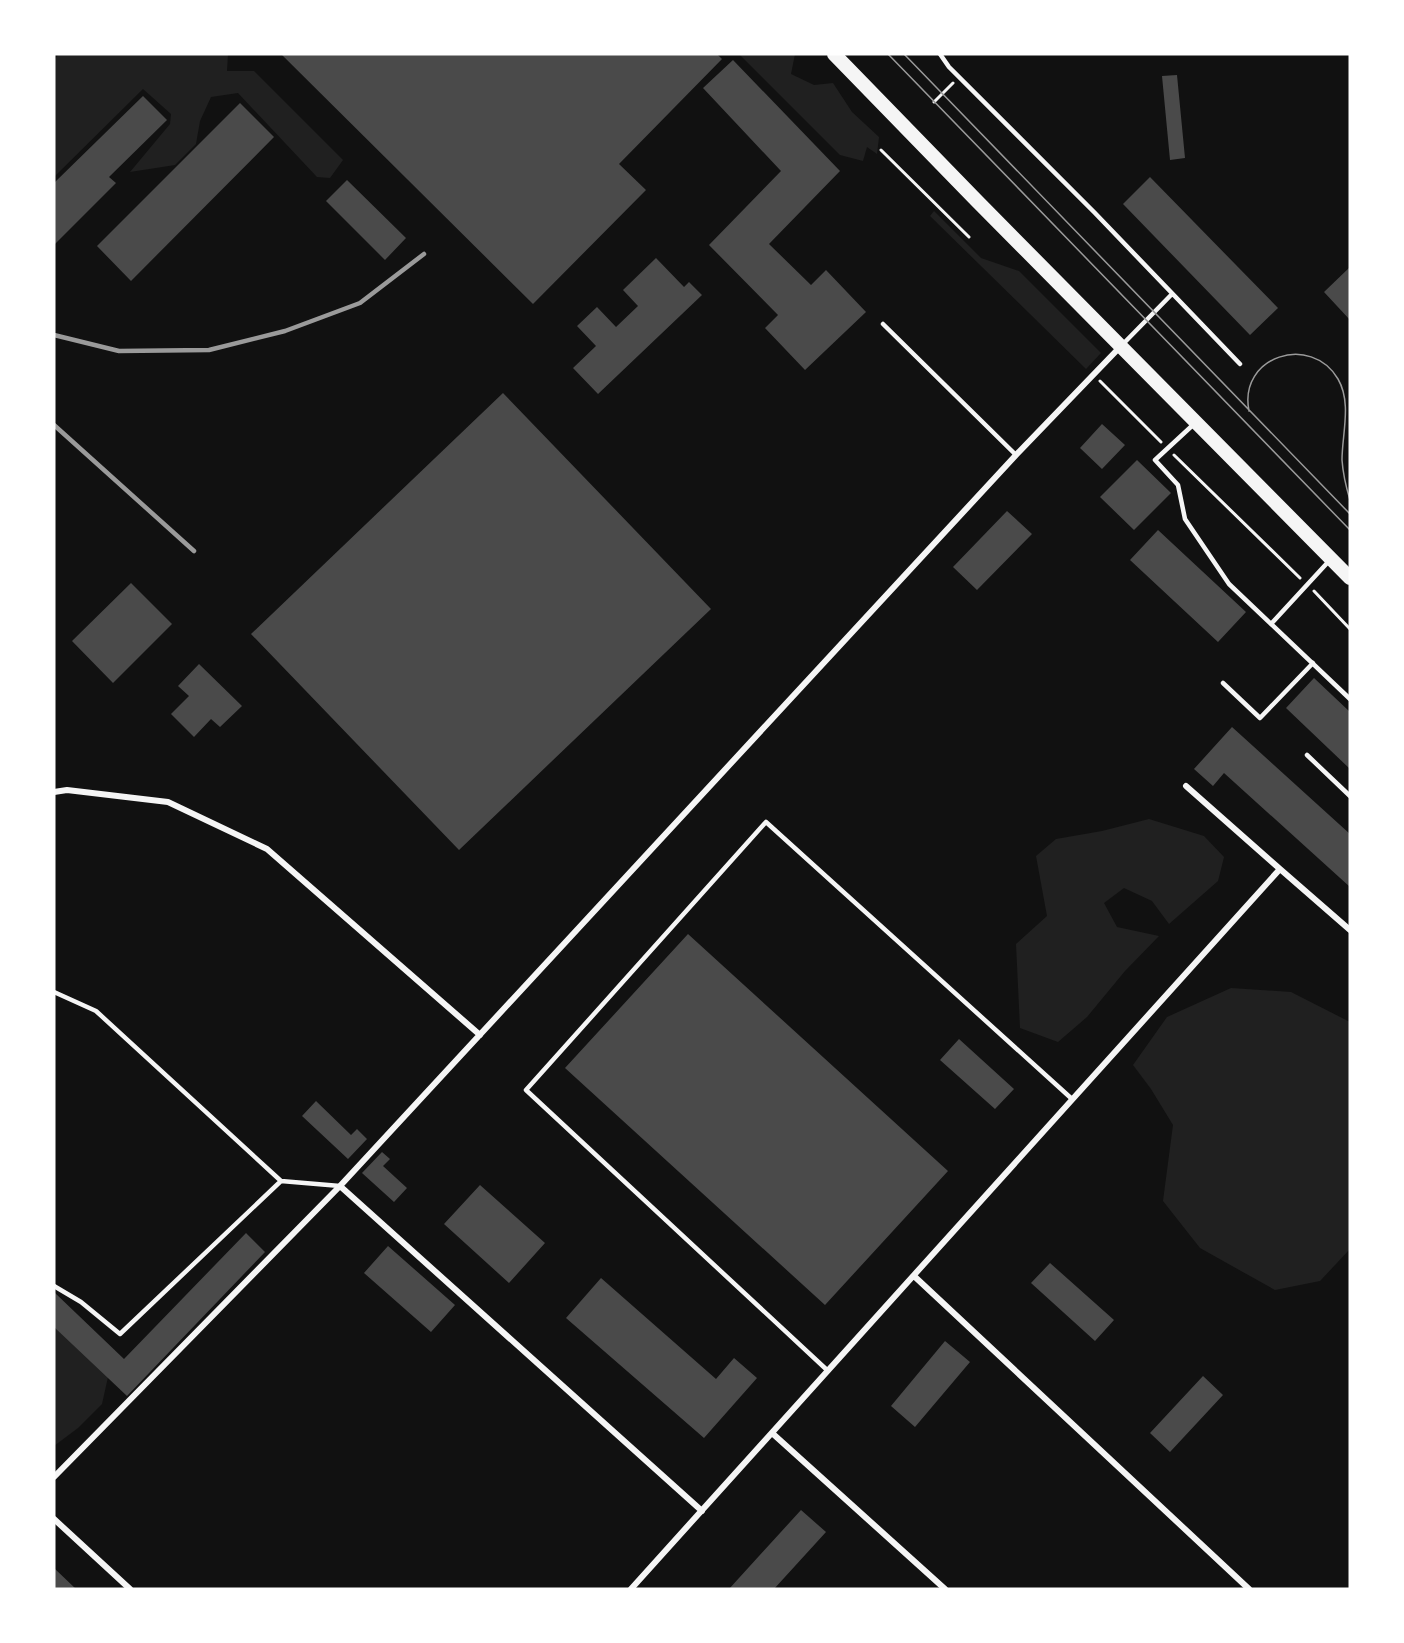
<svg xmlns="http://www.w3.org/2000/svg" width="1404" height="1643" font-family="'Fira Sans',sans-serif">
<rect width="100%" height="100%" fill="#111"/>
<path fill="#202020" d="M59,54H228L227,71H254L343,160L330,178L317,177L238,93L211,97L200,121L196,144L175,165L130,172L170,124L171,114L143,89L54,177V60Z
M739,54H795L791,74L814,85L833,83L852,112L879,137L877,154L867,147L863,161L840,155Z
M934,211L981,258L1019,271L1101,353L1086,369L930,216Z
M1149,819L1204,836L1224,857L1218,881L1169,924L1152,901L1124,888L1104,903L1117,927L1159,936L1125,971L1087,1017L1058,1042L1020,1028L1016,944L1047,916L1036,856L1056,839L1102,831Z
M1231,988L1291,992L1350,1022V1249L1320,1281L1275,1290L1200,1248L1163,1201L1173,1125L1151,1089L1133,1065L1167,1017Z
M54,1313L108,1377L102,1404L78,1428L54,1446Z"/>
<path fill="#4a4a4a" d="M281,54H717L722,59L619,164L646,190L533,304Z
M733,60L840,171L769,244L811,285L826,270L866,312L805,370L765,328L778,315L709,245L781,171L703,88Z
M1177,75L1185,158L1170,160L1162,76Z
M143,96L167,120L109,177L116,183L54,245V183Z
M240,103L274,137L131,281L97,246Z
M1150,177L1278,308L1250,335L1123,204Z
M347,180L406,238L385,260L326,201Z
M656,258L684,287L689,282L702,295L598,394L573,368L596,346L577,326L597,307L616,327L638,306L623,290Z
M1350,267V320L1324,292Z
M503,393L711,609L459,850L251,634Z
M1102,424L1125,445L1102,469L1080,448Z
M1137,460L1171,493L1134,530L1100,497Z
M1007,511L1032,534L977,590L953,567Z
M1158,530L1246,612L1218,642L1130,560Z
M131,583L172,624L113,683L72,641Z
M199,664L242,706L220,727L211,719L194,737L171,714L189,696L178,686Z
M1314,678L1350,712V769L1286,708Z
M1232,727L1350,834V887L1224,773L1213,786L1194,769Z
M688,934L948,1171L825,1305L565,1068Z
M959,1039L1014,1089L995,1109L940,1060Z
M316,1101L351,1135L357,1129L367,1139L348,1159L302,1116Z
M382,1152L390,1159L383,1166L407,1188L394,1202L362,1173Z
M480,1185L545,1243L509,1283L444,1224Z
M246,1233L265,1252L127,1396L54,1327V1292L124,1359Z
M388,1246L455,1305L431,1332L364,1273Z
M1050,1263L1114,1320L1095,1341L1031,1283Z
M601,1278L716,1379L734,1358L757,1378L704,1438L566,1318Z
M945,1341L970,1362L915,1427L891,1406Z
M1203,1376L1223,1395L1170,1452L1150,1433Z
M801,1510L826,1532L774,1589H729Z
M54,1568L76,1589H54Z"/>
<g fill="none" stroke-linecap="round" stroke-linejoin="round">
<path stroke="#f5f5f5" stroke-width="3" d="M934,102L953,83
M881,150L969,237
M1100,381L1161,442
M1174,455L1300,578
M1314,591L1350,629"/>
<path stroke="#f5f5f5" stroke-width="4.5" d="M940,54L949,67L1094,212L1240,364
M883,324L1016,455
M1123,344L1172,294
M1194,424L1155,460L1178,485L1185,519L1229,584L1350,699
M1271,624L1329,561
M1223,683L1260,718L1313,663
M1307,755L1350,796
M54,992L96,1011L281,1181L340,1186
M54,1286L81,1302L120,1334L281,1181
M827,1370L526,1090L766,822L1072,1099"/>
<path stroke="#f5f5f5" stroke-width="6" d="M1186,786L1280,869
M54,792L67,790L168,802L267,849L480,1035
M340,1186L702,1511
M914,1276L1249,1589
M772,1433L945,1589
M54,1477L340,1186L1016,455L1121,346
M54,1519L130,1589
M631,1589L1280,869L1350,930"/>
<path stroke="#f5f5f5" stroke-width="14" d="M834,54L976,200L1350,578"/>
<path stroke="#9a9a9a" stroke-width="1.5" d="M888,54L1350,530
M904,54L1350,514
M1249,411C1238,356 1311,333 1338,379C1352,403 1342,434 1342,460C1343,474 1346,487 1350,500"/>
<path stroke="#9a9a9a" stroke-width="4.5" d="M54,335L119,351L209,350L285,331L360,303L424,254
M54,425L194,551"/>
</g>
<rect width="1404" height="1643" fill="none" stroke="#ffffff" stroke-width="111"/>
</svg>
